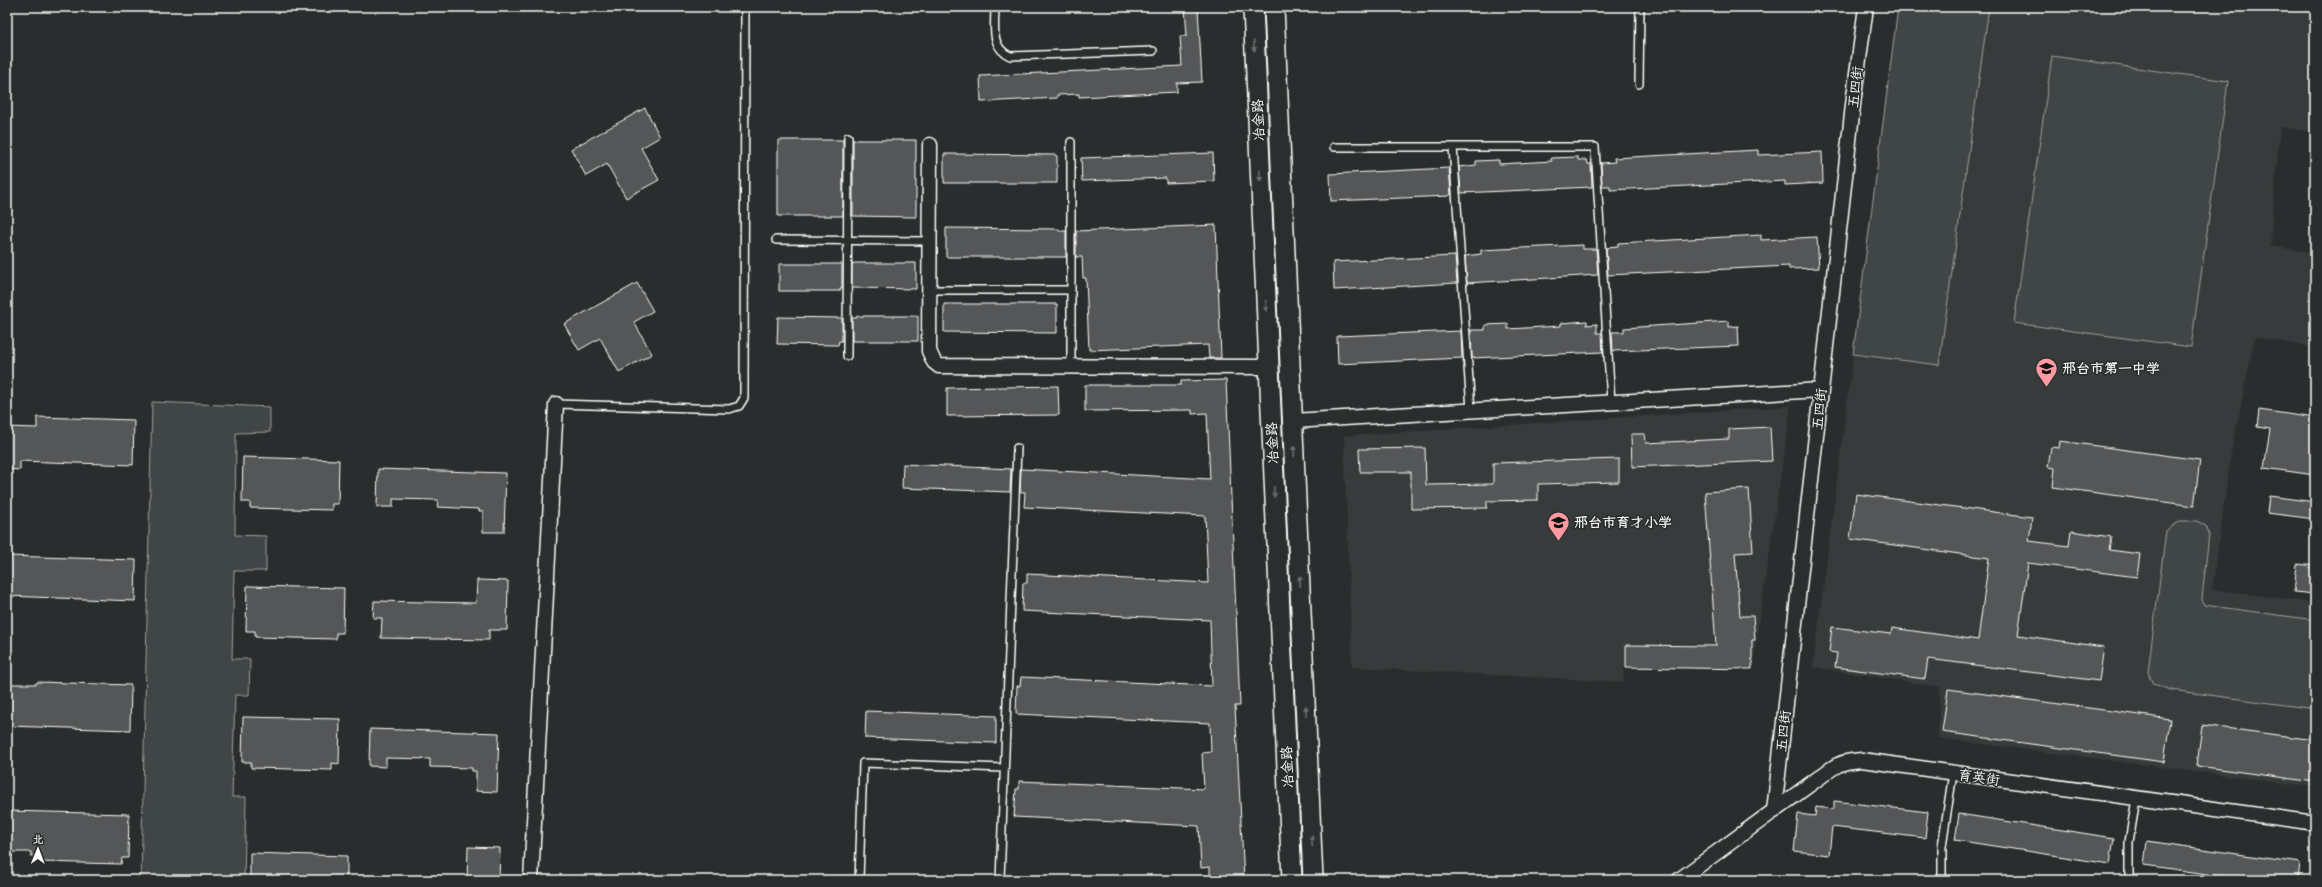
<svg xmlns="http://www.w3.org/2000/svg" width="2322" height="887" font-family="'Indie Flower','LXGW WenKai TC',sans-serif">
<rect width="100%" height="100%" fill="#2a2d2e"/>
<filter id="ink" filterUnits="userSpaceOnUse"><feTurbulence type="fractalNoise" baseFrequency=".025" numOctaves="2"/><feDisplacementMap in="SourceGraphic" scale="8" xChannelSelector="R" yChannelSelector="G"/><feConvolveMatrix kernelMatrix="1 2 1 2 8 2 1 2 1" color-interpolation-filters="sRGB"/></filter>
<g filter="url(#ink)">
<path fill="#373a3b" d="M1898,7H2315V132L2280,127L2270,246L2315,253V348L2255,337L2231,453L2212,589L2315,603V787L1938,738L1940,687L1813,667Z
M1791,406L1752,669L1624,667L1623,682L1352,667L1344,436Z"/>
<path fill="#414445" stroke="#a0a2a2" d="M1898,7H1989L1939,365L1853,354Z
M2052,56L2228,81L2191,347L2014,323Z
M152,402L270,407V432L236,433L235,535L266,536V571H234L232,659H250L249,695H235L232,797H246L244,880H141Z
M2180,521H2197L2206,526L2209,534L2202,599L2204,605L2315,620V709L2171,690L2153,684L2148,672L2166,531Z"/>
<path fill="#555758" stroke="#fff" d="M1185,7H1198L1202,82L1177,83V92L1079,97V94L1057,95V98L981,102L980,76L1182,66L1180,36H1187Z
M645,108L660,137L641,148L659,180L626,198L607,164L586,176L571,149Z
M778,140H843V216H778Z
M853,140H916V217L853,216Z
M1758,150V155L1822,152L1823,183L1785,185V181L1610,190V186H1602L1601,163L1615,162L1614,158Z
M1213,153L1214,181L1166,183V178L1082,181L1081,158Z
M944,154L1057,155V183H944Z
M1578,157V160H1587L1588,164H1591L1592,187L1461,193L1459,167L1476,165V161L1499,160V164L1552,161L1551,158Z
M1449,168L1451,194L1449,196L1331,201L1330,174Z
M1216,225L1221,358H1209L1208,345L1089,350L1086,278H1083L1082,257H1076V231Z
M946,228L1059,229V231H1066V257H946Z
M1761,235V240L1817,237L1819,268L1789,269V266L1608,275L1606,248L1618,247V243Z
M1583,245V249H1596L1598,275L1467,283L1465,256L1481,254V250Z
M1455,256L1457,283L1334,290L1333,262Z
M855,263H916V289L852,288V264Z
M779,264H842V288H840V291H779Z
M637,283L653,311L634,322L652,354L619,372L600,338L579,350L564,324Z
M944,304H1057V333L944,332Z
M857,316H918V341H852V318H857Z
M778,317L842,318V341H839L838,345L777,344Z
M1587,321V325L1597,324V333H1602L1603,352L1472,358L1471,330H1485V325L1508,324V329L1561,326V323Z
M1729,321V327L1738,326L1739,346L1613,351L1612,332H1624V328Z
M1461,331L1462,358L1338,364L1337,336Z
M1226,380L1240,706H1235L1244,880H1210V867L1201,868L1199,826L1014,817L1016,789H1019V781L1204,789L1202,753L1211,752L1210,723L1016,714L1017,686H1020L1021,677L1212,686L1210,620L1022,611L1023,583H1027V574L1208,583L1205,516L1024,507L1025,492H1020L1021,469L1210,479L1207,413L1192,414V410L1085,411V385H1181V381Z
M1058,386L1059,415L947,416V388Z
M2259,410L2315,418V475L2264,468L2270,429L2257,427Z
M37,417L134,420L133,465L20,461V470L7,469V427L37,428Z
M1770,427L1772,461L1632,467L1631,434H1645L1646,443L1729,439V429Z
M2060,441L2200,460L2194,506L2053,487L2055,468L2048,467L2051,447L2059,448Z
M1425,448L1426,485L1493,484V463L1619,459V482L1538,484V500L1487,501V508L1411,509V472H1360L1359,449Z
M243,457L339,460L338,504H332V510L250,508V502H242Z
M903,464L1011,469L1010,492L902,488Z
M378,469L506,473L504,532H483V511H479V509L437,507L438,500L393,499V507H377Z
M1749,489L1753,552L1735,553L1740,616H1753L1755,640H1752V669L1626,667V645L1716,646L1705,492Z
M1856,494L2032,517L2029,541L2069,546L2071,531L2111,537L2109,550L2140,554L2137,577L2028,563L2018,635L2104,647L2099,681L1928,659L1925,679L1835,667L1837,653L1829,652L1832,627L1891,634L1892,628L1978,640L1989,558L1850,539Z
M2269,496L2315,502V519L2267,513Z
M7,556L136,560L135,601L7,596Z
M2297,564L2315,566V594L2294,592Z
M477,580L508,581L507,630H489V640L381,638L382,618H373L374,601L476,603Z
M247,586L344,588L343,633H336V639L255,637V631H246Z
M37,682L131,685L130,730L7,726V684H37Z
M1948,689L2170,719L2164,762L1942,732Z
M866,711L996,716V743L865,738Z
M243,717L340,719L339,764L332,763V770L251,768V762H242Z
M2202,725L2315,740V782L2197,766Z
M370,729L499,733L497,792L476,791V771H472V768L430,767V759L386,758V767L369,766Z
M1834,801L1928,812L1925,838L1832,827L1829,855L1794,851L1798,814L1815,816L1816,807L1834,809Z
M7,811L129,814L128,858H122L121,864L40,862V856H31V852H7Z
M1959,814L2114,838L2110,864L1955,840Z
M2147,841L2300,863L2298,880H2249L2144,865Z
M468,847L500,848L499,880H467Z
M250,853L347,856V880H250Z"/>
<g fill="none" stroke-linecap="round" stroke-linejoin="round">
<defs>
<path id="lane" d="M995,7C995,26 990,47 1010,56L1153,51
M1639,84L1640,7
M1334,147H1595L1611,402
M1453,147L1471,410
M776,240L930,241
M929,290H1071
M847,356L848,137
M1071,368V142
M556,404L729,409L739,406L744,398L745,7
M859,880L863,763L1004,768
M1000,880L1017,448
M1942,880V846L1953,773
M2129,880V842L2136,799"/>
<path id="street" d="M930,145L929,351L934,362L939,366L1269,367
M1293,421L1821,390
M1774,811L1854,96L1866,7
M531,880L556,404
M1679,880L1831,769C1841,762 1849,761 1862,760L2315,823"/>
<path id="secondary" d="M1253,7L1292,880
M1274,7L1313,880"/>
</defs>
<use href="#lane" stroke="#fff" stroke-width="10"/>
<use href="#street" stroke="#fff" stroke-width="17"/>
<use href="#secondary" stroke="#fff" stroke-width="22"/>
<use href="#lane" stroke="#2a2d2e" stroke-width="7"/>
<use href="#street" stroke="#2a2d2e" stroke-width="14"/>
<use href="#secondary" stroke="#2a2d2e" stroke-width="19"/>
</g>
<defs><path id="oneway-solid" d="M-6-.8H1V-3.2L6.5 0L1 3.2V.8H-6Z"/></defs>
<g fill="#6a6c6d">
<use href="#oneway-solid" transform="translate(1254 46) rotate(87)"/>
<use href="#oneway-solid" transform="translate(1260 176) rotate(87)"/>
<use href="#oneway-solid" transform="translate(1266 306) rotate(87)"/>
<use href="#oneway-solid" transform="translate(1294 451) rotate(-93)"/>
<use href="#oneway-solid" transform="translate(1274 492) rotate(87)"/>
<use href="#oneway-solid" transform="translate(1300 581) rotate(-93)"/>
<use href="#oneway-solid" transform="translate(1306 711) rotate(-93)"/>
<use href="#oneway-solid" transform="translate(1312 841) rotate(-93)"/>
</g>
</g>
<defs>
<symbol id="school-pin" viewBox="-11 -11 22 30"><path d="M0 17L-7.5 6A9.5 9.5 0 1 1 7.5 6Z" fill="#ff9aa2" stroke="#2a2d2e"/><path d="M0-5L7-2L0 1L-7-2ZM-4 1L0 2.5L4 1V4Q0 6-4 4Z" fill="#111"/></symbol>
</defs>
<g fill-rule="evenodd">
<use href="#school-pin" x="2034" y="356" width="25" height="34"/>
<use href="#school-pin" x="1546" y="510" width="25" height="34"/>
</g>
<g text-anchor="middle" stroke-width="3" stroke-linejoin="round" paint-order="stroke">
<g font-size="14" fill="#fff" stroke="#2a2d2e">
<text transform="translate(1855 87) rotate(-83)" y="5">五四街</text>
<text transform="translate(1258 120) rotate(-93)" y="5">冶金路</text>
<text transform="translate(1819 409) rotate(-84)" y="5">五四街</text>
<text transform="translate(1272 443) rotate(-93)" y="5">冶金路</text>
<text transform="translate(1783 731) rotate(-84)" y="5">五四街</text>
<text transform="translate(1287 767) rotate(-93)" y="5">冶金路</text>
<text transform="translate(1979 777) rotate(8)" y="5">育英街</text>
</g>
<g font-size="14" font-weight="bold" fill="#fff" stroke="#2a2d2e" text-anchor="start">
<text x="2062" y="373">邢台市第一中学</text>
<text x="1574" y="527">邢台市育才小学</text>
</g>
</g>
<rect width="2322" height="887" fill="none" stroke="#2a2d2e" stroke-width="24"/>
<rect x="12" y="12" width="2298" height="863" fill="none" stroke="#fff" stroke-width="1.5" filter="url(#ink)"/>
<g transform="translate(38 849) rotate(1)" stroke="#2a2d2e" stroke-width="3" paint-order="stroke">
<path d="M0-3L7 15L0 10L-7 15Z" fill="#ffffff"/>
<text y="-6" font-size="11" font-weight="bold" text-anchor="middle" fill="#ffffff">北</text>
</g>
</svg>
